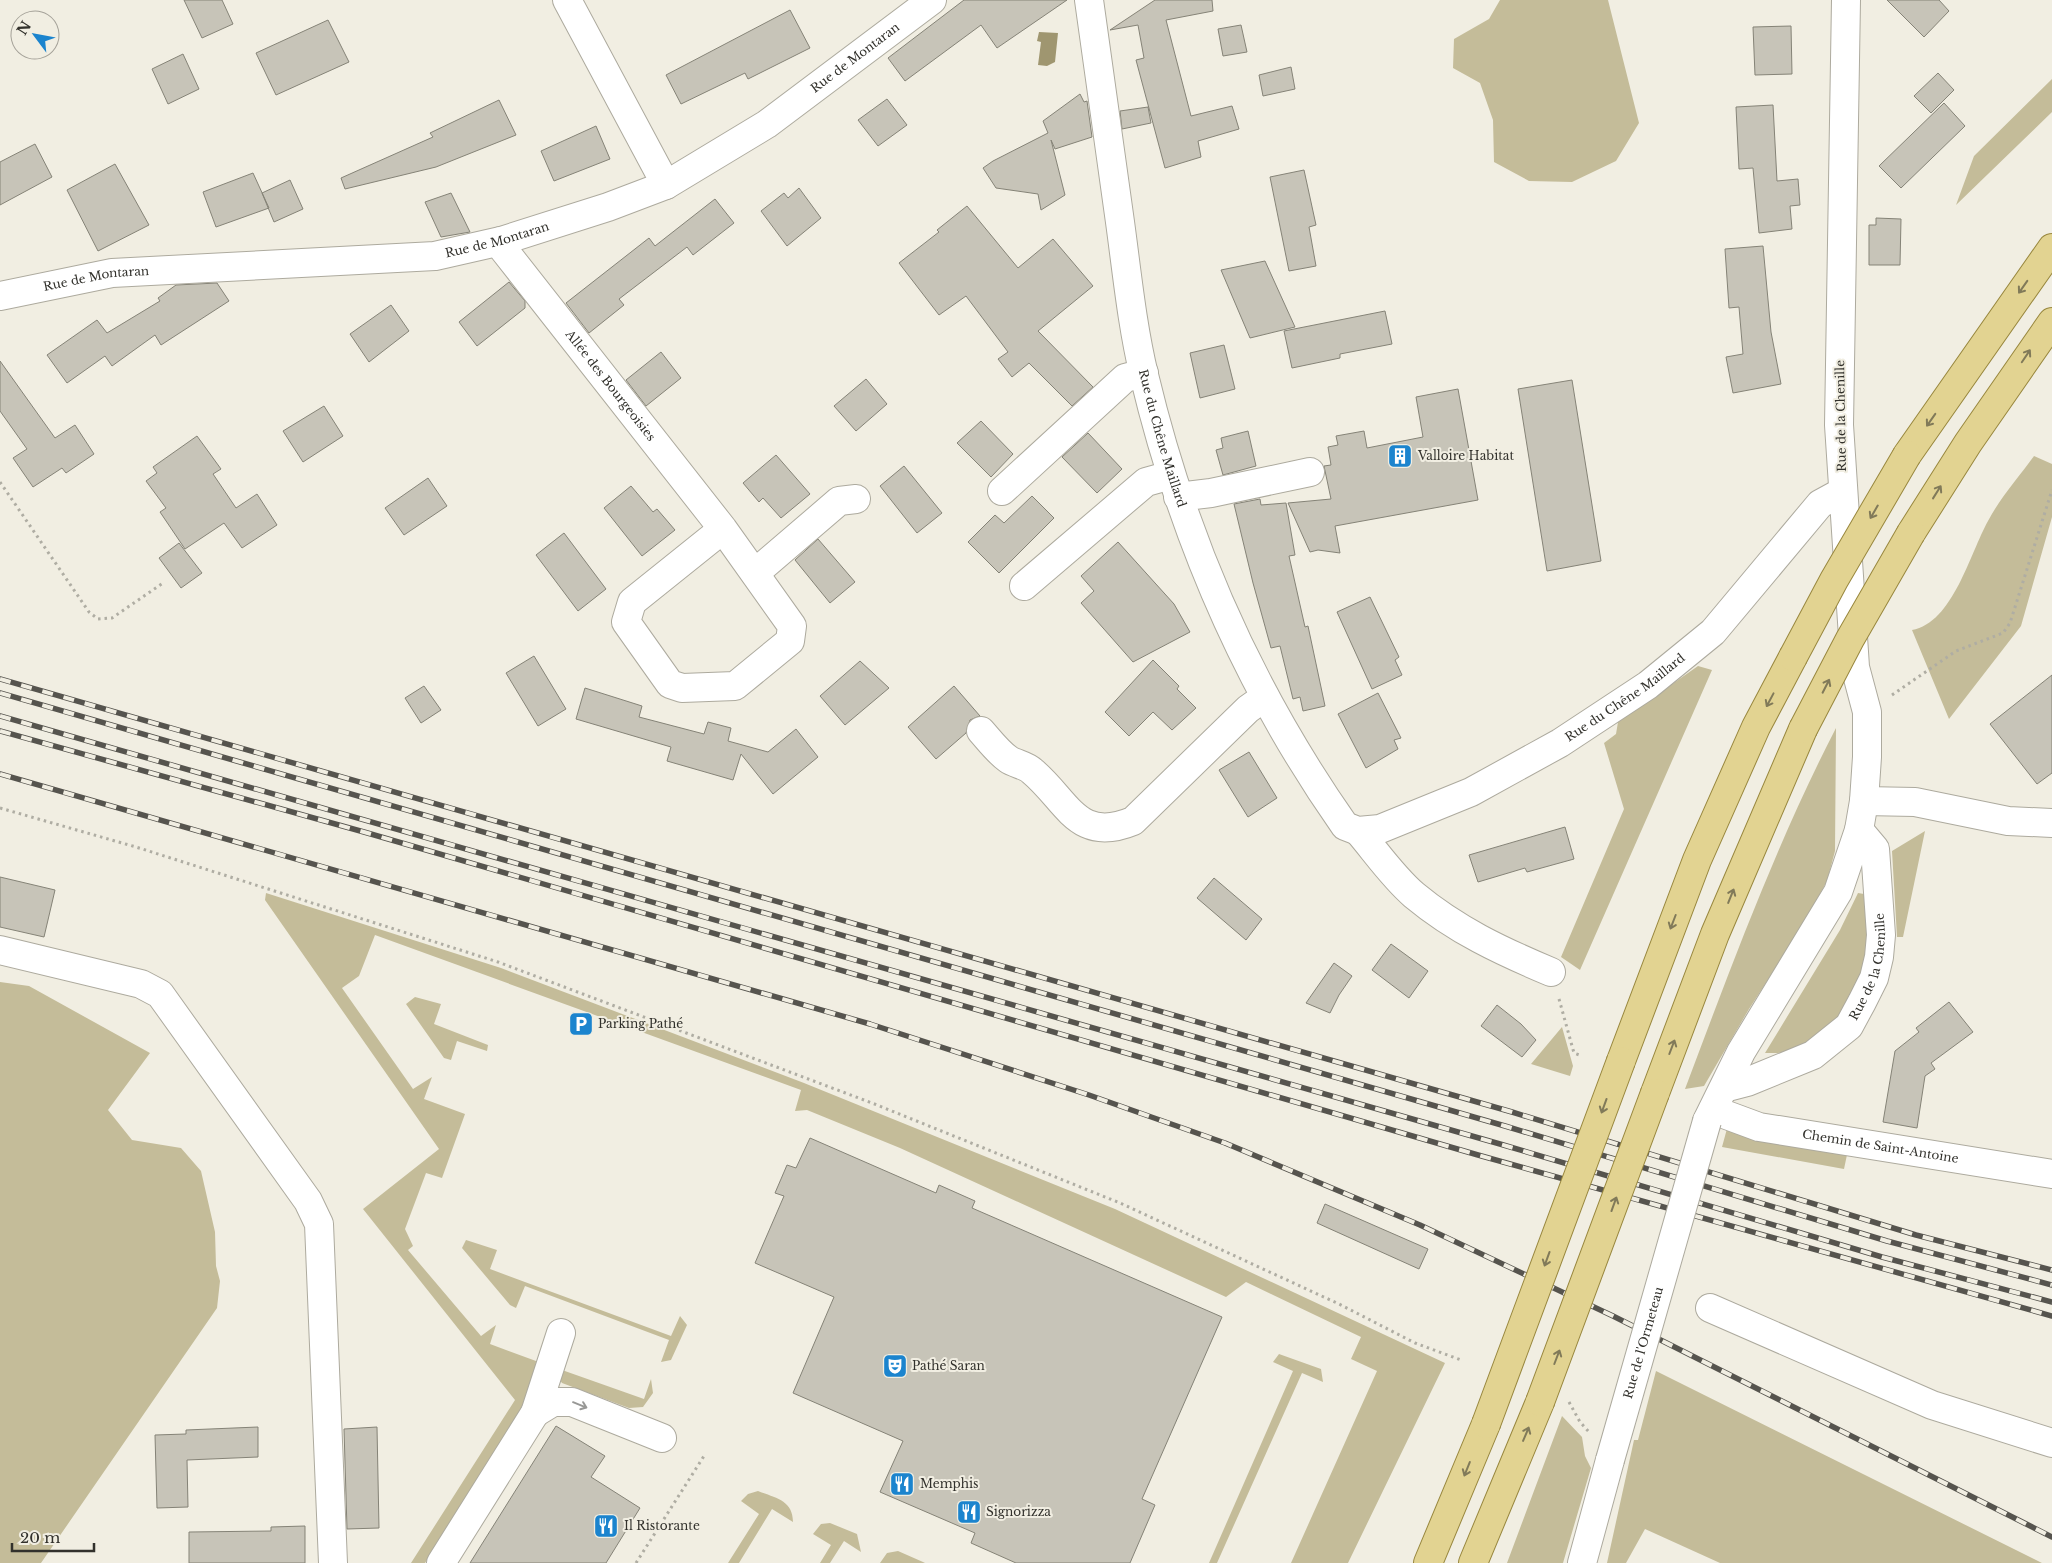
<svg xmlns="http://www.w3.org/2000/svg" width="2052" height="1563" font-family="'Libre Baskerville',serif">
<rect width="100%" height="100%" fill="#f1eee2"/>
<path fill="#c4bc99" d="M1500,0H1608L1639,123L1616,161L1572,182L1529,181L1494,162L1493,120L1480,83L1453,68L1454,39L1489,19Z
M2052,79V112L1956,205L1974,156Z
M2034,456L2052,464V517L2021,626L1949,719L1912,630C1953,623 1970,553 1988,521C2000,498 2019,477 2034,456Z
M1698,666L1712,670L1580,970L1561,957L1624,809L1604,743L1616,734L1618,722Z
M1836,728L1835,851L1827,881L1802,927L1749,1009L1704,1086L1685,1089C1731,967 1776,844 1836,728Z
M1925,831L1903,937H1897L1892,851Z
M266,893L501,968L804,1083L1115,1209L1445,1363L1348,1563H1291L1377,1371L1351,1359L1361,1337L1246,1282L1226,1297L900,1148L807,1110L795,1111L801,1090L375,935L359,976L342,988L413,1089L432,1077L424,1099L465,1114L442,1178L426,1173L405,1229L413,1246L408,1250L481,1336L496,1325L490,1344L536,1361L535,1379L525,1404L425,1563H411L515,1400L363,1209L439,1149L265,900Z
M1858,893L1864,894L1871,933L1859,991L1825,1035L1795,1049L1778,1053H1765L1840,930Z
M0,982L29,986L150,1053L108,1110L132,1140L181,1148L201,1171L215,1232L216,1266L220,1281L217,1308L41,1563H0Z
M415,997L441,1004L434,1024L488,1045L487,1051L457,1041L451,1060L444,1058L406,1004Z
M1562,1027L1573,1066L1570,1076L1531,1064Z
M1728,1125L1848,1150L1844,1169L1722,1147Z
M466,1240L497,1250L490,1269L671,1336L680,1316L687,1325L671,1360L661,1362L669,1340L525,1286L516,1308L510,1305L462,1248Z
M1279,1354L1321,1369L1323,1382L1302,1373L1217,1563H1209L1293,1371L1273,1362Z
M562,1370L644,1399L651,1379L653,1393L643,1407L629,1408L562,1383L557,1376Z
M1656,1371L2042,1563H1720L1645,1529L1626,1563H1607L1634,1440H1638Z
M1562,1416L1582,1437L1585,1456L1591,1468L1563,1563H1507Z
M758,1491C775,1498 793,1500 793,1522L772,1509L739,1563H728L759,1514L741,1501L748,1494Z
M830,1523L857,1534L861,1552L844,1541L830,1563H820L831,1545L813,1534L821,1524Z
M898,1551L923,1562L925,1563H880L887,1553Z"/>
<path fill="#9f9670" d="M1039,32L1058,33L1055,62L1047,66L1038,65L1041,42L1037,41Z"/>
<path fill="#c7c4b8" stroke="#858377" d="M184,0H222L233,24L202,38Z
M964,0H1067L997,48L981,25L905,81L888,58Z
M1155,0H1212L1213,11L1166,20L1191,116L1232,106L1239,129L1198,141L1201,157L1165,168L1136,60L1144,58L1138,25L1110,30Z
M1887,0H1939L1949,11L1924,37Z
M790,10L810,48L748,79L745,73L681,104L666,75Z
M328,20L349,62L276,95L256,53Z
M1241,25L1247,52L1223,56L1218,29Z
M1791,26L1792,74L1755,75L1753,27Z
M183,54L199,89L168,104L152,69Z
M1291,67L1295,89L1263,96L1259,75Z
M1938,73L1954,90L1931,113L1914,96Z
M1080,94L1084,102L1087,101L1092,137L1055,149L1051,140L1065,195L1041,210L1038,194L996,188L983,168L993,161L1048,133L1043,121Z
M887,99L907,125L878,146L858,120Z
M499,100L516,135L436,167L345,189L341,178L433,137L430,133Z
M1944,103L1965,126L1901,188L1879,166Z
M1773,105L1777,181L1798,179L1800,205L1790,206L1792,229L1759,233L1753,168L1739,169L1736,107Z
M1148,107L1151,123L1122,129L1120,111Z
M596,126L610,159L554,181L541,151Z
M35,144L52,177L0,205V162Z
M115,164L149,225L98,251L67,190Z
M1304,170L1316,225L1309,227L1316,266L1289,271L1270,177Z
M253,173L269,208L216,227L203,192Z
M290,180L303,209L274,222L262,193Z
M799,188L821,218L787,246L761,211L784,193L788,198Z
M451,193L470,232L441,237L425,202Z
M715,199L734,223L693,255L687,247L619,299L624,305L589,333L566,303L649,238L655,246Z
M967,206L1018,268L1053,239L1093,286L1038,331L1093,387L1072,406L1029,363L1012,377L998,359L1008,352L966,296L939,315L899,263L939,232L937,230Z
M1876,218L1901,219L1900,265H1869V225H1876Z
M1763,246L1771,332L1781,384L1733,393L1726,357L1743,354L1739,307L1729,308L1725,249Z
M1265,261L1295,327L1250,338L1221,270Z
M509,282L525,301V308L477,346L459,322Z
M217,283L229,301L161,345L155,335L112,366L105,356L67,383L47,355L97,320L107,333L160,301L158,298L176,285Z
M391,305L409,331L369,362L350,334Z
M1385,311L1392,344L1340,354V358L1292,368L1284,331Z
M1224,345L1235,389L1200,398L1190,353Z
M661,352L681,378L646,406L626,380Z
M0,361L55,438L75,425L94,454L66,473L62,468L33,487L13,458L27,449L0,411Z
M866,379L887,404L856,431L834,406Z
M1572,380L1601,561L1547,571L1518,389Z
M1458,389L1478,500L1335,526L1340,553L1318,550L1310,552L1288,503L1331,499L1324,466L1331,465L1328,447L1338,445L1336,436L1364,431L1367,448L1423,437L1416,397Z
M324,406L343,436L303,462L283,431Z
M981,421L1013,454L991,477L957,443Z
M1248,431L1256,466L1223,475L1216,450L1223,448L1221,438Z
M1088,433L1122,469L1097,493L1062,457Z
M197,436L221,469L213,474L236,508L257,494L277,525L242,548L224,523L185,549L160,512L166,508L146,481L157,473L153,467Z
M776,455L810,494L781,518L763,498L759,502L743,483Z
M904,466L942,513L917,533L880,486Z
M428,478L447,506L404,535L385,508Z
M631,486L653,512L657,509L675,530L642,556L604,508Z
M1032,496L1054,518L999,573L968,542L995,515L1004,523Z
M1260,499L1261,505L1286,503L1295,555L1289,556L1305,627L1308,626L1325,706L1303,711L1300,697L1293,699L1280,646L1271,648L1253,583L1234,504Z
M564,533L606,589L578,611L536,555Z
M818,539L855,582L830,603L795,560Z
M1118,542L1174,604L1190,632L1133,662L1081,603L1094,591L1081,576Z
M179,543L202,573L181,588L159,558Z
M1370,597L1399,657L1395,660L1402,675L1372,689L1337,612Z
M534,656L566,709L538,726L506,673Z
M1153,660L1179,686L1177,689L1196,708L1172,730L1153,712L1129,736L1105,712Z
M860,661L889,688L845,725L820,696Z
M2052,675V773L2037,784L1990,724Z
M424,686L441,710L421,723L405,698Z
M954,686L980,716L970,720L966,733L936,759L908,727Z
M585,688L642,706L639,717L704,734L708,722L731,728L728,741L768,752L796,729L818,757L773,794L741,754L733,780L667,761L671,747L576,719Z
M1378,693L1401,738L1394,740L1398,749L1366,768L1338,714Z
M1249,752L1277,798L1248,817L1219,770Z
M1565,827L1574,859L1527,872L1525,868L1478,882L1469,855Z
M0,877L55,890L44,937L0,927Z
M1214,878L1262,919L1246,940L1197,898Z
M1391,944L1428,971L1409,998L1372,970Z
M1334,963L1352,976L1339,995L1330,1013L1306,1003Z
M1949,1002L1973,1032L1931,1063L1935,1069L1925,1076L1917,1128L1883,1122L1895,1051L1919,1032L1916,1028Z
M1497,1005L1521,1024L1536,1040L1522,1057L1481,1026Z
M810,1138L936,1193L939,1185L975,1201L972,1208L1222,1317L1142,1499L1155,1505L1130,1563H1016L971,1543L975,1533L880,1492L903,1441L793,1393L834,1297L755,1263L784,1196L775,1193L787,1165L796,1168Z
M1325,1204L1428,1249L1419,1269L1317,1223Z
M556,1426L605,1456L591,1477L640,1508L606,1563H470Z
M258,1427V1457L187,1460L188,1507L157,1508L155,1435L186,1434V1430Z
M377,1427L379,1528L347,1529L344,1429Z
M305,1526V1563H189V1532L271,1531V1527Z"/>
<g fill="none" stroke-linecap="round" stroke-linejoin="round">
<defs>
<g id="minor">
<path d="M567,0L666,185"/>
<path id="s1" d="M1089,0C1099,74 1109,148 1120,222C1127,273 1132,325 1144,375C1183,539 1248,688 1345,826L1358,831L1380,829L1471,792L1560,743L1648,685L1713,632L1820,504L1842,492"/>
<path id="s2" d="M501,241L504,250L723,529L632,602L626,622L670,684L682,688L735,686L790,641L792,626L723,529"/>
<path id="s3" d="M0,296L112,273L435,256L501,241L608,207L666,185L767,124L932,0"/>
<path d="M1002,491L1125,378L1144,373"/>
<path d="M1178,497L1211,493L1310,472"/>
<path d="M755,573L839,501L856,499"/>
<path d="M1024,586L1146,482L1171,475"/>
<path d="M981,731C989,740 998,752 1008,759C1015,764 1026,765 1032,771C1068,801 1077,844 1133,821L1248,709L1265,697"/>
<path d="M1864,801L1915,802L2008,821L2052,823"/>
<path d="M1358,831C1376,852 1393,877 1414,895C1456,930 1501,951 1551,972"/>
<path d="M0,950L141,984L160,994L308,1201L319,1224L333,1563"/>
<path id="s4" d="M1724,1088L1747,1082L1813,1055L1849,1026L1862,1002L1874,978L1879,957L1881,935L1875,849L1859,830"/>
<path id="s5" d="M1713,1110L1759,1127L2052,1174"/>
<path d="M1707,1121L1741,1052L1838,892L1859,830L1864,801L1867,757V712L1855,667L1839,425L1846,0"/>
<path d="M1710,1308L1932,1405L2052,1443"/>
<path d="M535,1413L553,1402H572L662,1438"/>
<path d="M441,1563L535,1413L561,1333"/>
<path d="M1582,1563L1610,1460"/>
</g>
<path id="major" d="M1907,455L2052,248
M1911,533L1968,443L2052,322
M1621,1061L1697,860L1756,727L1793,657
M1655,1093L1715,934L1803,729
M1428,1563L1486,1424
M1473,1563L1540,1402"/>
</defs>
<use href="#minor" stroke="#adaa9e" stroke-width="30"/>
<use href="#major" stroke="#98873e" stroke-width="30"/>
<path stroke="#afada3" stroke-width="3" stroke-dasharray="2.5 4" stroke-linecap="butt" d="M0,482L89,612L98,619L112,618L163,583
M1892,695L1956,651L2003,633L2010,623L2052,490
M0,808L136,847L498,962L872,1103L1120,1203L1339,1304L1415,1343L1461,1360
M1559,999L1574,1053L1582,1056
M1569,1402L1580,1422L1589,1432
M636,1563L704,1456"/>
<use href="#minor" stroke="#fff" stroke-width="28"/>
<use href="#major" stroke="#e2d391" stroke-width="28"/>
<defs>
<path id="rail" d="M0,679L1512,1112L1916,1235L2052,1270
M0,693L1505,1126L1887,1241L2052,1285
M0,716L1500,1144L1882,1257L2052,1302
M0,731L364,832L1478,1155L2052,1316
M0,774L870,1024L1089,1095L1225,1143L1420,1225L1613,1316L2052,1537"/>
</defs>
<use href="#rail" stroke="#56544e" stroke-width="5.5"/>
<use href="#rail" stroke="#f1eee2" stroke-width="4" stroke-dasharray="11" stroke-linecap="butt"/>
<defs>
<g id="minor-bridge">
<path id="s6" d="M1610,1460L1707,1121"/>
</g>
<path id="major-bridge" d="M1793,657L1834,580L1907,455
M1803,729L1850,639L1911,533
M1540,1402L1655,1093
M1486,1424L1621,1061"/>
</defs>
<use href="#minor-bridge" stroke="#adaa9e" stroke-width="30" stroke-linecap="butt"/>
<use href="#major-bridge" stroke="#98873e" stroke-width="30" stroke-linecap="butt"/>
<use href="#minor-bridge" stroke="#fff" stroke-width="28"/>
<use href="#major-bridge" stroke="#e2d391" stroke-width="28"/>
</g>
<defs><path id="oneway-shaft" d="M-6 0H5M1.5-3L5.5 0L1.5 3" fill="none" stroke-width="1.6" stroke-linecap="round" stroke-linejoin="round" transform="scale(1.25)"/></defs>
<g stroke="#817a59">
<use href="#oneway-shaft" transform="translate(2023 287) rotate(125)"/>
<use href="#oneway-shaft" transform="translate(2026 356) rotate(-56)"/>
<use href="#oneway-shaft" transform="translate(1931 420) rotate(125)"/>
<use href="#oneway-shaft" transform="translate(1937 492) rotate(-58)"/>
<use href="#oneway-shaft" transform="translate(1874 512) rotate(120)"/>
<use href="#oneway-shaft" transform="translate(1826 686) rotate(-63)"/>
<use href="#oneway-shaft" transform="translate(1770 700) rotate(118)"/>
<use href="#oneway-shaft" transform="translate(1731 896) rotate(-68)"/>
<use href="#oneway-shaft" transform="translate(1673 922) rotate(111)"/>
<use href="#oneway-shaft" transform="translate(1672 1047) rotate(-69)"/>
<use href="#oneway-shaft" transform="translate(1604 1106) rotate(110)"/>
<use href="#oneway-shaft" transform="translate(1614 1204) rotate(-70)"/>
<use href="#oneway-shaft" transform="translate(1547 1259) rotate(110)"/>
<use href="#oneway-shaft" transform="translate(1557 1357) rotate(-69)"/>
<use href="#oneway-shaft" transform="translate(1526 1434) rotate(-67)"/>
<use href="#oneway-shaft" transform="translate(1467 1469) rotate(112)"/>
</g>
<use stroke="#989896" href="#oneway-shaft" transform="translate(580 1405) rotate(22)"/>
<defs>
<symbol id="building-square" viewBox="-11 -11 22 22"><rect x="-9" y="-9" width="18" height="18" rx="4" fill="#1b84ce" stroke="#f1eee2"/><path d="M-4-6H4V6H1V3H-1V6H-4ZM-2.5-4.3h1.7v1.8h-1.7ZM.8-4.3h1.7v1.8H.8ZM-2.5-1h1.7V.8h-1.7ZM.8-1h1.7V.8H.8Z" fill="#fff"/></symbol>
<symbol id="parking-square" viewBox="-11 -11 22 22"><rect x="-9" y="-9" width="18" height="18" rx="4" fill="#1b84ce" stroke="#f1eee2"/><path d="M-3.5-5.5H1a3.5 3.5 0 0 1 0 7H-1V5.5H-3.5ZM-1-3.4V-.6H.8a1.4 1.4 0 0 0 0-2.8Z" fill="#fff"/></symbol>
<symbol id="theatre-square" viewBox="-11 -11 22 22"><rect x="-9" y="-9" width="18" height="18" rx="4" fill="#1b84ce" stroke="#f1eee2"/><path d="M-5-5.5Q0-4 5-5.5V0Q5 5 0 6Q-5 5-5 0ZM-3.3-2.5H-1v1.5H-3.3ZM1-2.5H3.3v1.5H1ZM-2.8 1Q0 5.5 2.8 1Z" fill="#fff"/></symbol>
<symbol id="restaurant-square" viewBox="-11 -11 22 22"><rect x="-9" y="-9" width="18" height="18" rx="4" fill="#1b84ce" stroke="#f1eee2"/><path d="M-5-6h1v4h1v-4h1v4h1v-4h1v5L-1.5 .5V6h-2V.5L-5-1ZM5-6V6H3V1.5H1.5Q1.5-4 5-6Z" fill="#fff"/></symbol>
</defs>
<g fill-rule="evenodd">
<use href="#building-square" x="1386" y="442" width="28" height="28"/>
<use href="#parking-square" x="567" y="1010" width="28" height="28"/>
<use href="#theatre-square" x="881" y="1352" width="28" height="28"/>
<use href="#restaurant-square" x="888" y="1470" width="28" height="28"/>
<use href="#restaurant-square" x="955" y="1498" width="28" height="28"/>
<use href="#restaurant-square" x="592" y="1512" width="28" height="28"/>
</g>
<g text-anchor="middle" stroke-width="4" stroke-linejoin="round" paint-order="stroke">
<g font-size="12" fill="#32312c" stroke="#f1eee2">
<text dy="4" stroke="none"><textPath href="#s3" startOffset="908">Rue de Montaran</textPath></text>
<text dy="4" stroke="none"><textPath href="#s3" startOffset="502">Rue de Montaran</textPath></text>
<text dy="4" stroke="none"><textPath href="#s3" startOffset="98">Rue de Montaran</textPath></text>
<text dy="4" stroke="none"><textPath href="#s2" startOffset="182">Allée des Bourgeoisies</textPath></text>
<text transform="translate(1841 416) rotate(-91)" y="4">Rue de la Chenille</text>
<text dy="4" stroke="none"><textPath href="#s1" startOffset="445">Rue du Chêne Maillard</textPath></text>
<text dy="4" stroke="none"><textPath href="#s1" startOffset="1191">Rue du Chêne Maillard</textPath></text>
<text dy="4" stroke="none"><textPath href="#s4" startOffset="205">Rue de la Chenille</textPath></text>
<text dy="4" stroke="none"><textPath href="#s5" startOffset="172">Chemin de Saint-Antoine</textPath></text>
<text dy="4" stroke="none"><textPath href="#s6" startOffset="122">Rue de l'Ormeteau</textPath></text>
</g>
<g font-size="12" fill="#32312c" stroke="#f1eee2" text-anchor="start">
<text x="1418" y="460">Valloire Habitat</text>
<text x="598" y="1028">Parking Pathé</text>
<text x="912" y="1370">Pathé Saran</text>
<text x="920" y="1488">Memphis</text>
<text x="986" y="1516">Signorizza</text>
<text x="624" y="1530">Il Ristorante</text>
</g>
</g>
<g transform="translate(35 35) rotate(302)"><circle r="24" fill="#f1eee2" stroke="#a5a299"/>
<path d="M0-4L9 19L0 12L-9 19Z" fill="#1b84ce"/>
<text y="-8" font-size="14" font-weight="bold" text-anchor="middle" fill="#32312c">N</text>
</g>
<path d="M12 1543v8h82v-8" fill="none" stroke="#32312c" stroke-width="2.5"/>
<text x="20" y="1543" font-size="15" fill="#32312c" stroke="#f1eee2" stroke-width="4" paint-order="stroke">20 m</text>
</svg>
